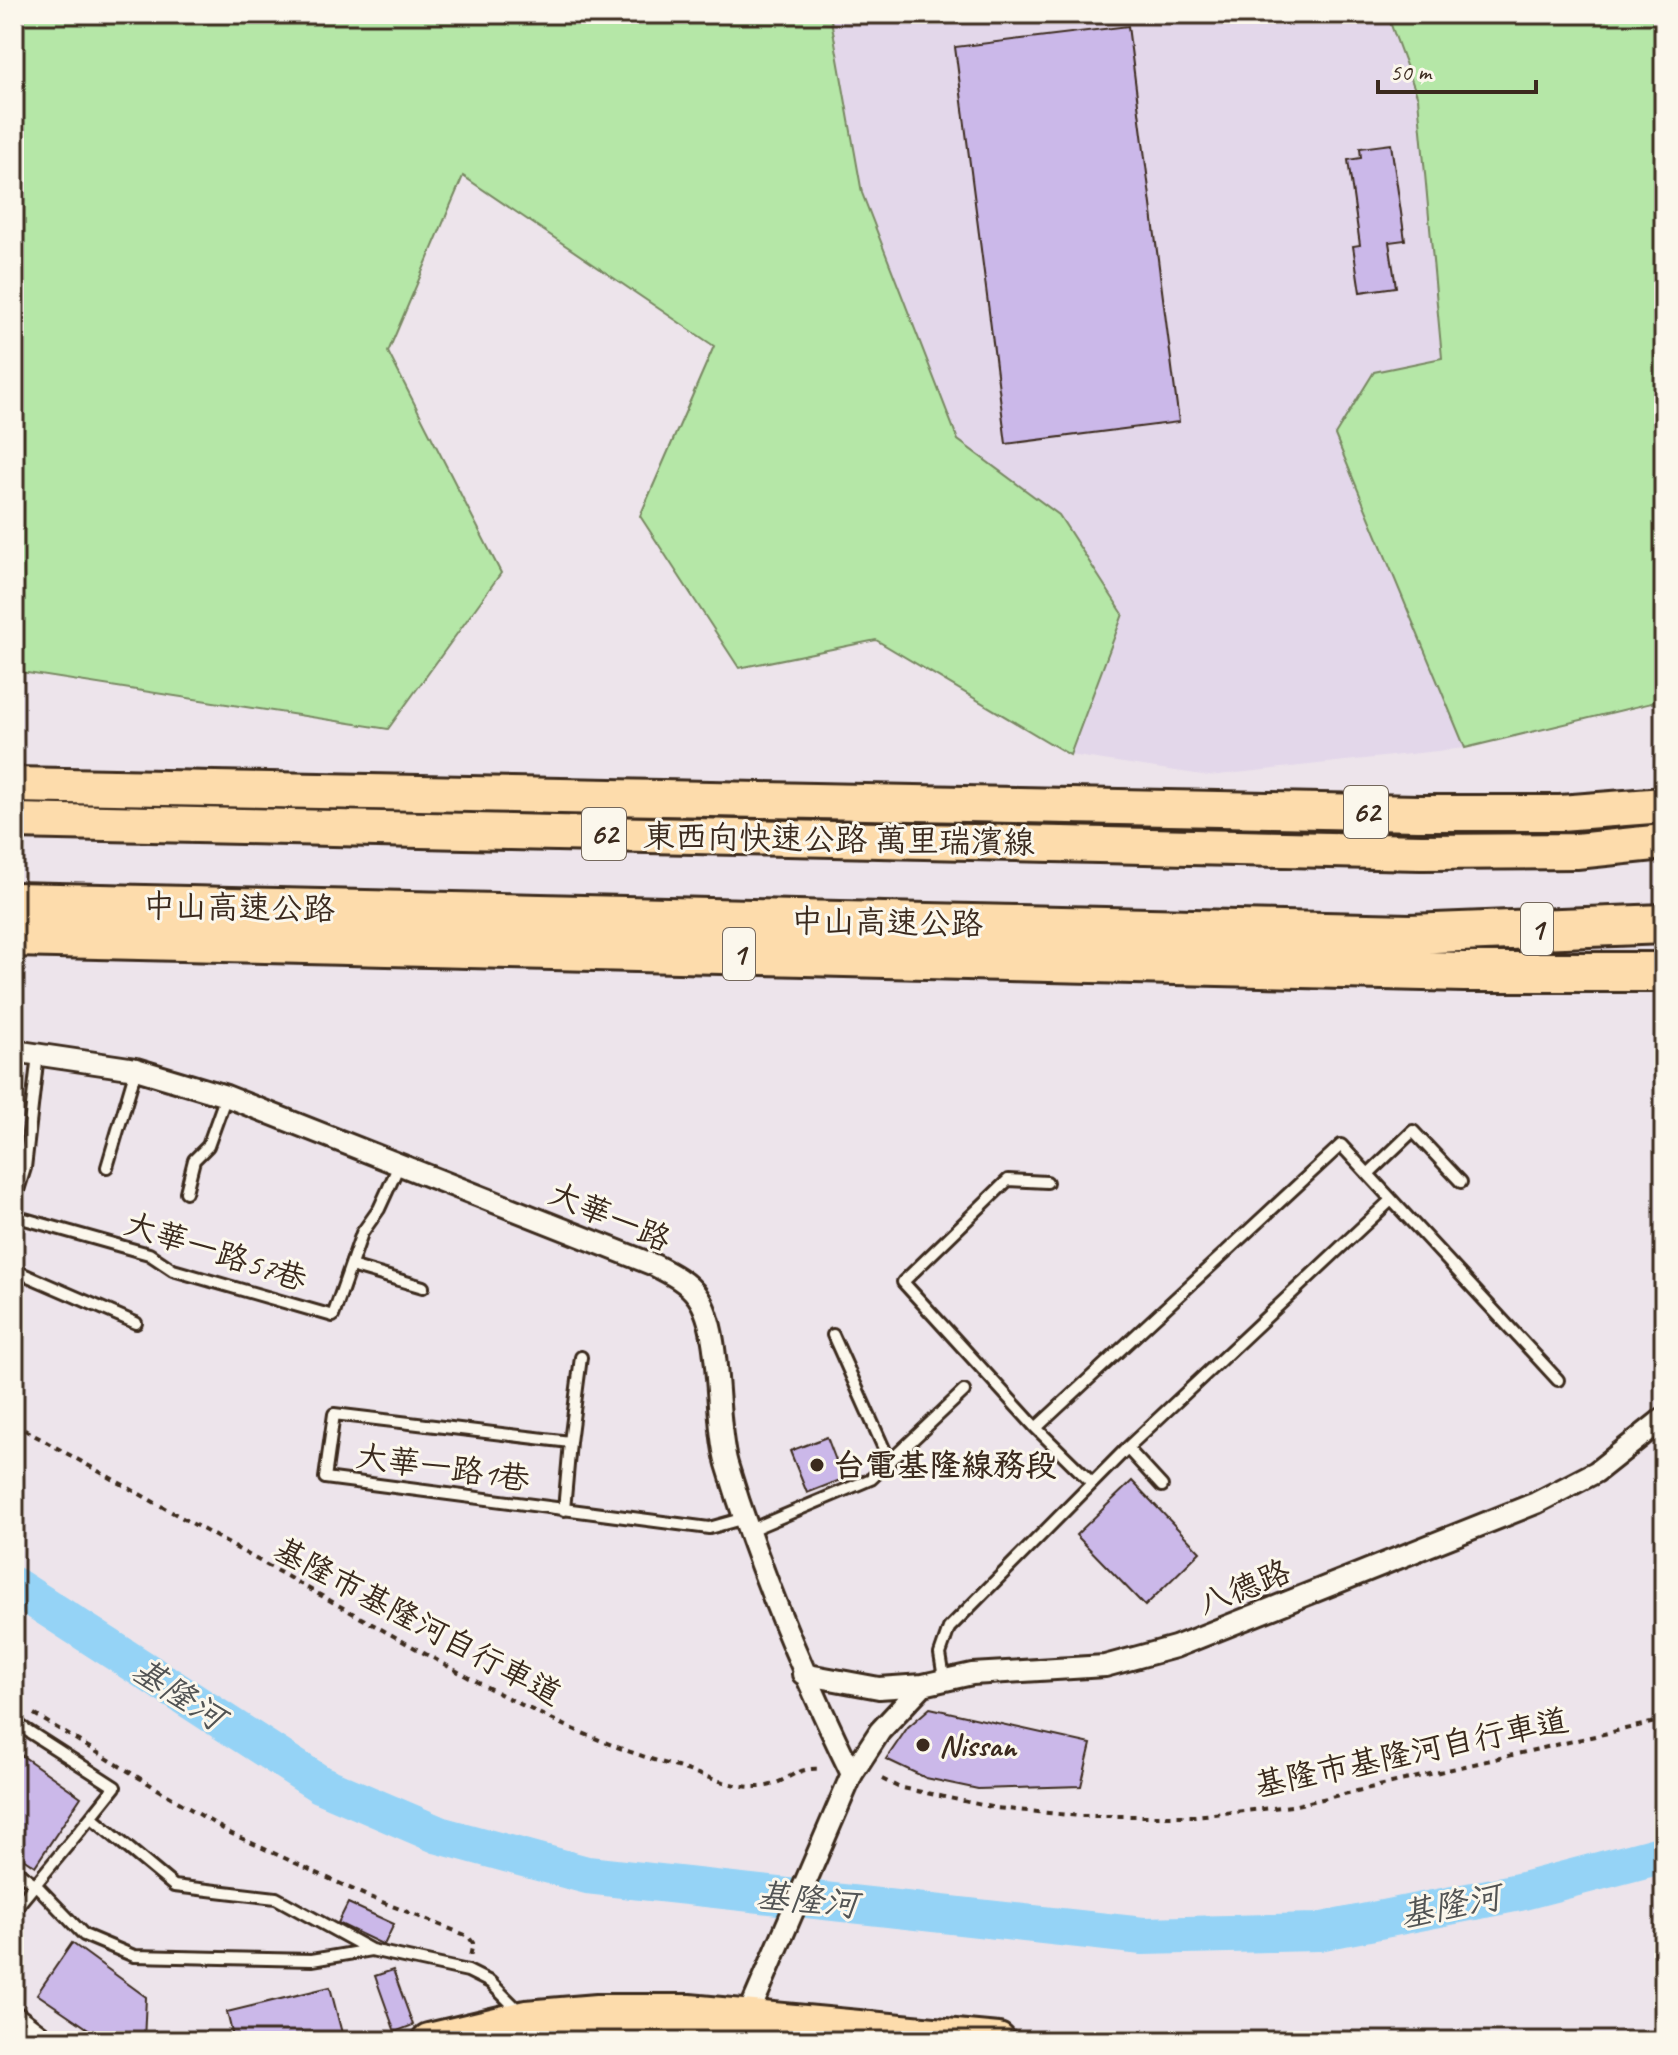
<svg xmlns="http://www.w3.org/2000/svg" width="1678" height="2055" font-family="Caveat,'LXGW WenKai TC',sans-serif">
<rect width="100%" height="100%" fill="#ede4eb"/>
<filter id="ink" filterUnits="userSpaceOnUse"><feTurbulence type="fractalNoise" baseFrequency=".0125" numOctaves="2"/><feDisplacementMap in="SourceGraphic" scale="16" xChannelSelector="R" yChannelSelector="G"/><feConvolveMatrix kernelMatrix="1 2 1 2 8 2 1 2 1" color-interpolation-filters="sRGB"/></filter>
<g filter="url(#ink)">
<path fill="#e3d7ea" d="M830,14H1387L1418,98L1442,359L1374,372L1335,436L1465,748L1209,776L1070,755L1123,614L1059,515L958,441L862,193Z"/>
<path fill="#b5e7a7" stroke="#788862" stroke-width="2" d="M14,14H830L862,193L958,440L1059,515L1123,614L1070,755L876,640L739,668L640,516L714,346L463,176L388,352L501,573L388,729L14,671Z
M1387,14H1664V700L1465,748L1335,435L1374,372L1442,358L1418,98Z"/>
<g fill="none" stroke-linecap="round" stroke-linejoin="round">
<path stroke="#95d3f6" stroke-width="38" d="M14,1586L320,1784L439,1835L587,1875L1143,1936L1318,1932L1519,1892L1664,1854"/>
</g>
<path fill="#cbb8e9" stroke="#3b2a1e" stroke-width="2" d="M1128,26L1179,422L1006,444L955,47Z
M1391,144L1405,240L1389,242L1396,287L1360,292L1353,246L1360,245L1348,160L1361,158L1360,148Z
M827,1437L843,1479L807,1493L790,1451Z
M1132,1481L1200,1552L1145,1606L1076,1535Z
M930,1708L1091,1744L1081,1786L978,1789L926,1778L886,1759L908,1727Z
M14,1750L81,1797L35,1866L14,1852Z
M348,1903L394,1924L384,1945L338,1923Z
M72,1943L146,1997L144,2041H106L37,1994Z
M393,1970L413,2025L395,2032L375,1976Z
M330,1987L344,2041H234L227,2012Z"/>
<g fill="none" stroke-linecap="round" stroke-linejoin="round">
<defs>
<path id="service" d="M107,1167L136,1069
M1368,1174L1413,1131L1461,1182
M186,1192L194,1160L208,1146L226,1096
M14,1203L25,1168L38,1054
M14,1216L149,1254L173,1270L333,1316L362,1233L379,1209L400,1163
M351,1266L423,1287
M14,1270L136,1323
M833,1335L890,1462
M581,1357L570,1442L334,1414L325,1478L709,1528L745,1518
M1036,1428L903,1282L1008,1180L1047,1182
M1127,1448L1391,1200
M1092,1483L1036,1428L1341,1145L1558,1380
M564,1510L570,1442
M750,1530L871,1479L964,1391
M944,1678L940,1654L949,1628L1127,1448L1162,1486
M14,1722L115,1787L91,1817L174,1886L276,1898L371,1950L468,1971L490,1982L521,2013
M14,1869L36,1885L84,1935L134,1956L312,1960L371,1950
M14,1910L91,1817"/>
<path id="minor" d="M14,1051L136,1069L226,1096L654,1265C670,1273 688,1282 698,1297C723,1333 714,1419 727,1464C759,1571 803,1674 852,1774
M803,1674L879,1688L923,1685
M737,2041L852,1774L880,1731L923,1685L972,1674L1105,1666L1175,1647L1536,1503L1596,1472L1664,1418"/>
<path id="tertiary" d="M14,2020L42,2041"/>
<path id="primary" d="M429,2041L526,2018L597,2012H689L998,2041
M537,2041L593,2036L716,2041"/>
<path id="trunk" d="M14,785L1418,813H1560L1664,805
M14,821L1421,852L1576,851L1664,842"/>
<path id="motorway" d="M14,902L1410,934L1664,924
M14,937L1464,972H1664"/>
</defs>
<use href="#service" stroke="#3b2a1e" stroke-width="16"/>
<use href="#minor" stroke="#3b2a1e" stroke-width="26"/>
<use href="#tertiary" stroke="#3b2a1e" stroke-width="32"/>
<use href="#primary" stroke="#3b2a1e" stroke-width="40"/>
<use href="#trunk" stroke="#3b2a1e" stroke-width="40"/>
<use href="#motorway" stroke="#3b2a1e" stroke-width="44"/>
<path stroke="#3b2a1e" stroke-width="4" stroke-dasharray="6 6" stroke-linecap="butt" d="M14,1424C127,1487 240,1550 354,1614C457,1671 562,1734 677,1767C702,1775 733,1788 759,1787C784,1786 794,1766 821,1769
M14,1702L23,1707
M34,1714L230,1833L367,1896L468,1936L473,1943L470,1957
M882,1779L898,1787L996,1808L1080,1816H1195L1292,1806L1664,1720"/>
<use href="#service" stroke="#fbf7ec" stroke-width="10"/>
<use href="#minor" stroke="#fbf7ec" stroke-width="20"/>
<use href="#tertiary" stroke="#fbf7ec" stroke-width="26"/>
<use href="#primary" stroke="#fddcac" stroke-width="34"/>
<use href="#trunk" stroke="#fddcac" stroke-width="34"/>
<use href="#motorway" stroke="#fddcac" stroke-width="38"/>
</g>
</g>
<g fill="#3b2a1e" stroke="#fbf7ec" stroke-width="3">
<circle cx="817" cy="1465" r="8"/>
<circle cx="923" cy="1745" r="8"/>
</g>
<g text-anchor="middle" stroke-width="6" stroke-linejoin="round" paint-order="stroke">
<g fill="#fbf7ec" stroke="#75685c" stroke-width="2">
<rect x="1344" y="786" width="44" height="52" rx="6"/>
<rect x="582" y="808" width="44" height="52" rx="6"/>
<rect x="1521" y="903" width="32" height="52" rx="6"/>
<rect x="723" y="928" width="32" height="52" rx="6"/>
</g>
<g font-size="30" font-weight="bold" fill="#3b2a1e">
<text x="1366" y="822">62</text>
<text x="604" y="844">62</text>
<text x="1537" y="939">1</text>
<text x="739" y="964">1</text>
</g>
<g font-size="32" fill="#3b2a1e" stroke="#fbf7ec">
<text transform="translate(839 839) rotate(1)" y="11">東西向快速公路 萬里瑞濱線</text>
<text transform="translate(239 907) rotate(1)" y="11">中山高速公路</text>
<text transform="translate(887 922) rotate(1)" y="11">中山高速公路</text>
<text transform="translate(610 1216) rotate(23)" y="11">大華一路</text>
<text transform="translate(216 1251) rotate(18)" y="11">大華一路57巷</text>
<text transform="translate(443 1467) rotate(8)" y="11">大華一路1巷</text>
<text transform="translate(1244 1587) rotate(-22)" y="11">八德路</text>
<text transform="translate(418 1621) rotate(28)" y="11">基隆市基隆河自行車道</text>
<text transform="translate(1411 1752) rotate(-12)" y="11">基隆市基隆河自行車道</text>
</g>
<g font-size="32" font-weight="bold" fill="#3b2a1e" stroke="#fbf7ec" text-anchor="start">
<text x="833" y="1476">台電基隆線務段</text>
<text x="939" y="1756">Nissan</text>
</g>
<g font-size="34" font-style="italic" fill="#525454" stroke="#fbf7ec">
<text transform="translate(179 1693) rotate(33)" y="12">基隆河</text>
<text transform="translate(807 1899) rotate(6)" y="12">基隆河</text>
<text transform="translate(1450 1905) rotate(-11)" y="12">基隆河</text>
</g>
</g>
<rect width="1678" height="2055" fill="none" stroke="#fbf7ec" stroke-width="48"/>
<rect x="24" y="24" width="1630" height="2007" fill="none" stroke="#3b2a1e" stroke-width="3" filter="url(#ink)"/>
<path d="M1378 80v12h158v-12" fill="none" stroke="#3b2a1e" stroke-width="4"/>
<text x="1390" y="80" font-size="24" fill="#3b2a1e" stroke="#fbf7ec" stroke-width="6" paint-order="stroke">50 m</text>
</svg>
